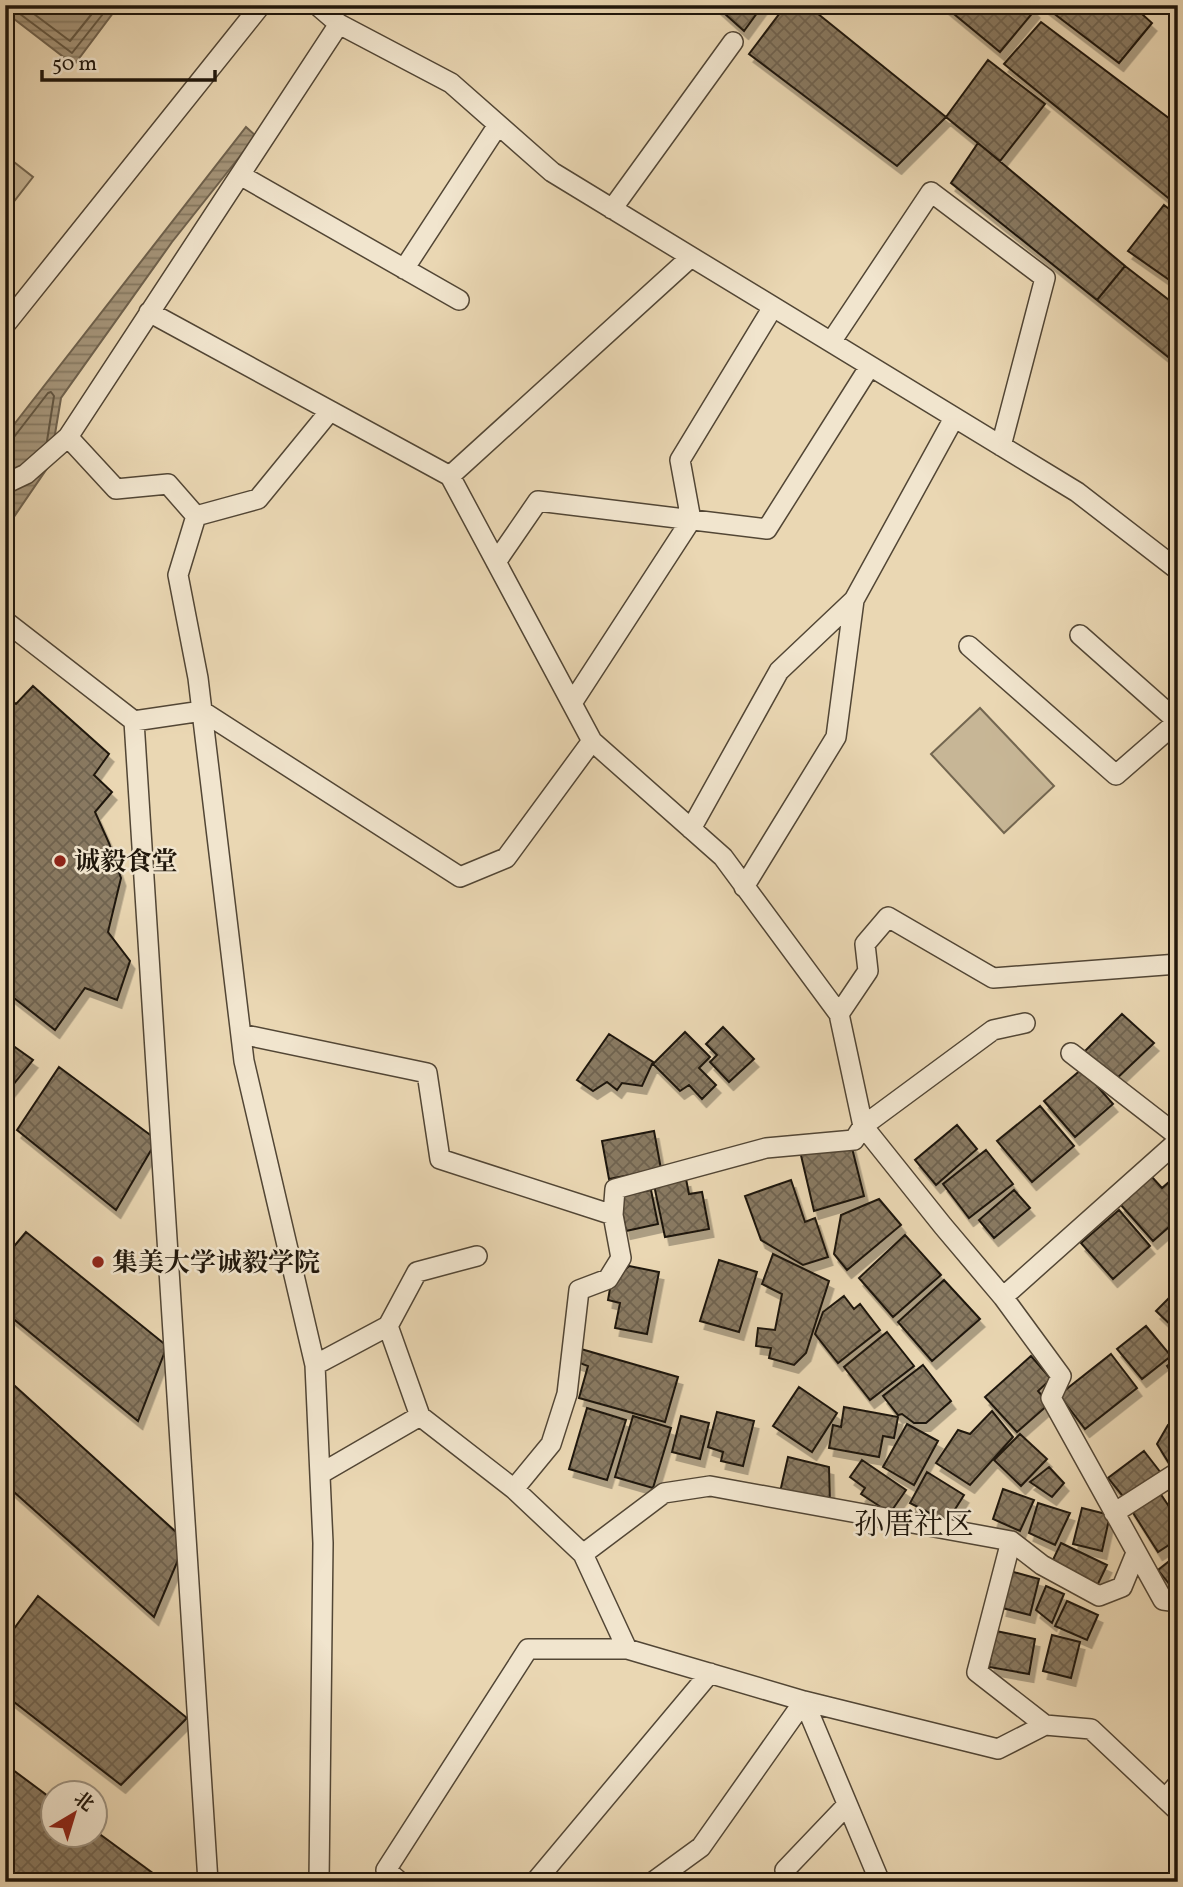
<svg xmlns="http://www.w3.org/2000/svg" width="1183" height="1887" font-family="Vollkorn,'Noto Serif SC',serif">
<defs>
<pattern id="water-rules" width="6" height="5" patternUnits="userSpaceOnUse" patternTransform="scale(1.75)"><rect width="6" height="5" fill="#a5957a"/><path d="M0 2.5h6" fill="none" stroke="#867962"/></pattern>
<pattern id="building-cross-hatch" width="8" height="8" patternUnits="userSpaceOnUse" patternTransform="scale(1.75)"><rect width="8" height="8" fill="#897a62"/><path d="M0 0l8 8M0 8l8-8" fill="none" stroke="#6f634f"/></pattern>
<filter id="shadow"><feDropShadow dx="4.5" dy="8" stdDeviation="0" flood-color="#0004"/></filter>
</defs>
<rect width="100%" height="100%" fill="#ead7b3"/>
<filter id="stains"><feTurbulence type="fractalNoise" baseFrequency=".00286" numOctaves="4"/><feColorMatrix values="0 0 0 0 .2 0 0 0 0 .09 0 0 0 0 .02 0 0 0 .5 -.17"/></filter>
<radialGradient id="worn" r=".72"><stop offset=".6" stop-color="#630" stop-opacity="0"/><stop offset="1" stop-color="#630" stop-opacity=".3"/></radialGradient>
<path fill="#c7b696" stroke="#736650" stroke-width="2" d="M5,155L33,177L5,213Z
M980,708L1054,786L1004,833L931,754Z"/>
<path fill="url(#water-rules)" stroke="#6f624e" stroke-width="2" d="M5,5H119L74,65L5,12Z
M246,127L256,136L172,242L61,398L50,464L5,530V436Z"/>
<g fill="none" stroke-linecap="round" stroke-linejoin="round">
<path stroke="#625642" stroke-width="2" d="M22,5L70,41L99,5
M5,7L12,8L72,53L110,5
M5,440L14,437L48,393L51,392L54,396L47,441"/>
</g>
<path fill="url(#building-cross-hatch)" stroke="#1f160b" stroke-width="2" filter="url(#shadow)" d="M715,5H763L744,31Z
M786,5H807L946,117L897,166L749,54Z
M943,5H1030L1035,10L1000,52Z
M1132,5L1152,23L1119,63L1044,6Z
M1041,22L1178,125V206L1004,64Z
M988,60L1045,104L1000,161L946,117Z
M978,143L1125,266L1097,300L951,183Z
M1164,205L1178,216V286L1128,251Z
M1125,266L1178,307V365L1097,300Z
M33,686L109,754L94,775L112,792L95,812L109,843L121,878L108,932L130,961L117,1000L85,988L55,1030L5,991V695L16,704Z
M1122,1014L1154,1043L1113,1082L1084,1052Z
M723,1027L754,1059L729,1082L710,1062L717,1055L706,1044Z
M685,1032L710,1057L699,1068L716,1085L702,1099L689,1085L680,1091L653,1064Z
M609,1034L653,1062L642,1086L622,1083L617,1090L607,1082L593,1091L577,1080Z
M5,1040L33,1060L5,1095Z
M59,1067L157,1140L116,1210L17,1130Z
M1082,1069L1113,1104L1075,1137L1044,1101Z
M1040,1106L1074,1146L1032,1182L997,1141Z
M957,1125L977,1149L936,1185L915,1160Z
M654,1131L661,1169L609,1179L602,1141Z
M851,1144L864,1196L814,1211L800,1151Z
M986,1150L1013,1184L969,1218L943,1184Z
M1177,1175L1178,1219L1153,1241L1120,1204L1151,1176L1162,1188Z
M686,1179L689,1194L702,1192L709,1229L665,1237L654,1185Z
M791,1180L805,1222L815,1218L828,1257L803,1265L761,1240L745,1196Z
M651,1190L658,1224L626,1231L619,1196Z
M1014,1190L1030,1208L994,1238L979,1220Z
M879,1199L901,1225L847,1270L834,1254L841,1215Z
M1119,1210L1150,1246L1113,1279L1081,1243Z
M26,1232L167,1346L138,1421L5,1312V1257Z
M905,1235L941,1275L893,1317L859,1278Z
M773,1254L829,1281L806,1353L794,1365L769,1358L771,1348L756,1346L758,1328L775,1330L782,1294L762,1284Z
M719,1260L757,1272L739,1332L700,1321Z
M629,1266L659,1272L647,1334L615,1328L620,1303L608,1300L611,1283Z
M944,1280L980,1319L932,1361L898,1322Z
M1178,1289V1332L1156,1311Z
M844,1296L854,1309L860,1304L880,1330L838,1363L815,1334L823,1312Z
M1146,1326L1171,1356L1142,1379L1117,1349Z
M887,1332L914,1366L870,1400L844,1367Z
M581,1349L678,1377L665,1422L579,1398L588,1366L577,1362Z
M1111,1354L1137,1388L1085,1429L1059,1395Z
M1031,1356L1051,1379L1038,1391L1049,1404L1017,1432L985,1397Z
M1178,1358V1382L1167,1366Z
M923,1365L951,1401L926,1423H914L902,1414L898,1415L883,1396Z
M5,1377L186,1541L154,1617L5,1484Z
M799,1387L837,1413L812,1452L773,1426Z
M844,1407L898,1417L894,1438L883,1436L879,1457L829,1448L833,1425L841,1427Z
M587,1408L626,1420L607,1480L569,1469Z
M992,1411L1013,1437L970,1485L936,1463L958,1430L970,1434Z
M717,1412L754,1421L743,1466L721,1461L723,1452L708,1447Z
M633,1416L671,1428L653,1488L615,1477Z
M681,1416L709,1423L700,1459L672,1452Z
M1178,1418V1463L1170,1465L1157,1444L1168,1425Z
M907,1424L938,1441L914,1485L883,1467Z
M1020,1434L1047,1459L1021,1486L994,1460Z
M1144,1451L1161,1473L1126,1500L1108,1478Z
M788,1457L829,1467L830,1504L780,1492Z
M862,1460L906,1490L890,1513L861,1494L865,1488L850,1477Z
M1049,1467L1064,1483L1052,1497L1030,1482Z
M927,1472L964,1495L947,1522L910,1503Z
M1178,1479V1505L1166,1487Z
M1003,1489L1034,1500L1020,1531L993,1519Z
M1158,1490L1178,1520V1539L1158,1552L1130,1508Z
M1038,1503L1070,1513L1055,1545L1029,1533Z
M1082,1508L1110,1515L1102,1551L1073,1544Z
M1061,1543L1107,1565L1096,1588L1050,1566Z
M1178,1554V1595L1158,1570Z
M1010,1571L1039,1579L1030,1615L1002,1608Z
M1046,1586L1064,1594L1052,1623L1036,1610Z
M38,1596L187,1718L121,1785L5,1695V1641Z
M1067,1601L1098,1615L1087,1640L1055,1626Z
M996,1631L1035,1639L1029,1674L989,1667Z
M1052,1635L1080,1642L1071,1678L1043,1671Z
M5,1764L52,1799V1834H94V1830L165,1882H23L5,1866Z"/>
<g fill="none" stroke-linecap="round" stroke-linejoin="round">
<defs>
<path id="street" d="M317,5L339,24L451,83L552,172L1077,492L1178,570
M240,175L459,300
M612,209L733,42
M404,269L498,125
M149,312L450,476L592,741L723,857L839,1014L863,1126L943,1226L1003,1297L1061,1376L1051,1398L1163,1600L1178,1602
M5,325L261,5
M831,342L931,192L1045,278L1001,446
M450,476L691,257
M5,484L26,474L68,437
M196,516L258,499L330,411
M496,562L538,501L767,529L870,366
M5,621L134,721L208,1882
M1080,635L1177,721
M969,646L1116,775L1178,721
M572,703L691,520L680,460L773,307
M134,721L202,711L460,877L506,858L592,741
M691,829L779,671L854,600L954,418
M744,887L836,737L854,600
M839,1014L868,971L865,944L888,917L993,978L1178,964
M241,1034L427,1073L440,1159L613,1215
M1071,1053L1178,1136
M1003,1297L1178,1141
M388,1326L420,1416L514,1489L583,1554L627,1649
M315,1365L388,1326L417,1272L477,1256
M320,1474L420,1416
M514,1489L551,1444L567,1394L579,1290L608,1279L621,1258L613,1215L615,1189L766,1148L854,1140L863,1126L993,1030L1025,1023
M1114,1513L1178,1472
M1011,1541L977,1672L1045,1725
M583,1554L664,1493L710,1486L1011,1541L1042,1565L1099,1596L1122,1587L1136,1553
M804,1701L880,1882
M1165,1799L1178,1784
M319,1882L323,1543L315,1365L244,1061L198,678L178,575L196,516L168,484L116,489L68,437L339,24
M400,1882L386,1870L528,1649H627L804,1701L998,1749L1045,1725L1091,1729L1178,1811
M535,1882L710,1673
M653,1882L701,1847L804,1701
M789,1882L785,1870L847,1805"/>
</defs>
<use href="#street" stroke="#524635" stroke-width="22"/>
<use href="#street" stroke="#f1e5ce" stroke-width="19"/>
</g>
<g fill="#8f2418" stroke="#f1e5ce" stroke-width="2.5">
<circle cx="60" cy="861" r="7"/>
<circle cx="98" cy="1262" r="7"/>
</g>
<g text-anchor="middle" stroke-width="5" stroke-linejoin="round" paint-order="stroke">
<g font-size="26" font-weight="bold" fill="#1f160b" stroke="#f1e5ce" text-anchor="start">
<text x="74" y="870">诚毅食堂</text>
<text x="112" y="1271">集美大学诚毅学院</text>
</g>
<g font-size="30" fill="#1f160b" stroke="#f1e5ce">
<text x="914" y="1534">孙厝社区</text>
</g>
</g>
<rect width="1183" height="1887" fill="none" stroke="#ead7b3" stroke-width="28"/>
<rect x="7" y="7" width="1169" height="1873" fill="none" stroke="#1f160b" stroke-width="3.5"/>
<rect x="14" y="14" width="1155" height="1859" fill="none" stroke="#1f160b" stroke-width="2"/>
<g transform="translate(74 1814) rotate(38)"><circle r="33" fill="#f1e5ce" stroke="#9d9280" stroke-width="2"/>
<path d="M0-5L12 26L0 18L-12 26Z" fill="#8f2418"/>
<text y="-10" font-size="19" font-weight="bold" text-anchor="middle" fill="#1f160b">北</text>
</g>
<path d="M42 70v10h173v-10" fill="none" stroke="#1f160b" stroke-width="3.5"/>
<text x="52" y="70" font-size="21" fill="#1f160b" stroke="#f1e5ce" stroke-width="5" paint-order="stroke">50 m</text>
<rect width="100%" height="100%" filter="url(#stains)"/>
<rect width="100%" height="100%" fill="url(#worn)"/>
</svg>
